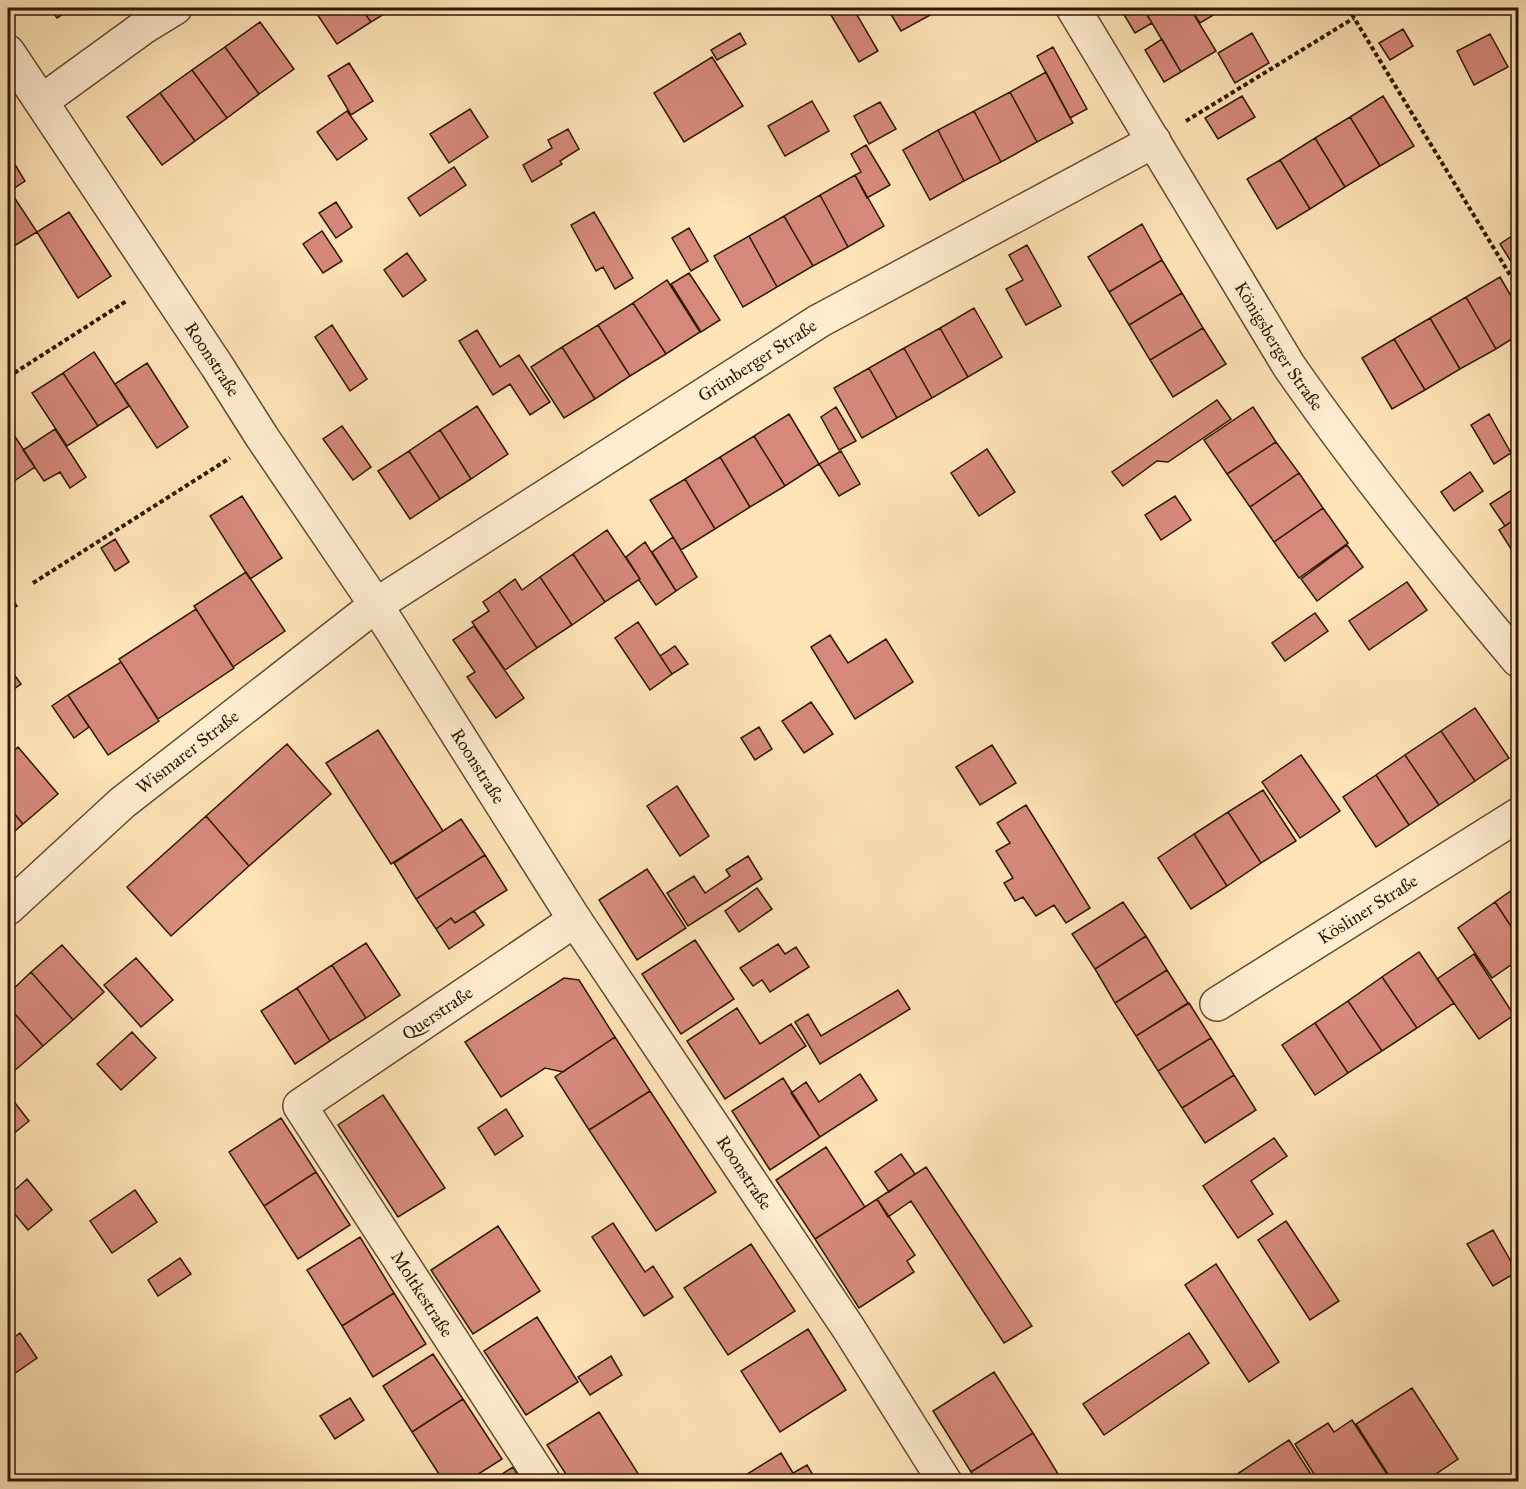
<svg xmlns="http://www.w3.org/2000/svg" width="1526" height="1489" font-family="'IM FELL Great Primer',serif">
<rect width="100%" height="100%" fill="#ffe4b7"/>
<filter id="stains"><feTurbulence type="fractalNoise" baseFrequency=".00333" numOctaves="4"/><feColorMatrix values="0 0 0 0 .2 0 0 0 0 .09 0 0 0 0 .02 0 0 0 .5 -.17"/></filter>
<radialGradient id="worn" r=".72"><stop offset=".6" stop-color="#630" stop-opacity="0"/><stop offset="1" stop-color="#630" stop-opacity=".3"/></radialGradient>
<path fill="#d6897b" stroke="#2f1805" stroke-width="1.5" d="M50,8H73L57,18Z
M313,8H361L371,22L337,44Z
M361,8H394L371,22Z
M832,8H853L878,51L859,62L828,10Z
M887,8H943L901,31Z
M1120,8H1143L1152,23L1135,33Z
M1143,8H1190L1216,51L1181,72Z
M1190,8H1225L1200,23Z
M260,22L294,69L259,94L225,47Z
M1403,29L1413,46L1390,60L1379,43Z
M740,33L746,44L717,60L711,50Z
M1252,33L1269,63L1235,83L1218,53Z
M1490,34L1508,67L1474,85L1457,51Z
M1162,39L1181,72L1164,82L1145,50Z
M225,47L259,94L227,118L192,70Z
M1053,47L1087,109L1070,118L1037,56Z
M712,57L743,106L684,142L654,93Z
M349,63L373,101L351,115L328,76Z
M192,70L227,118L195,141L160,93Z
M1046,72L1073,123L1037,142L1010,92Z
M1010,92L1037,142L1001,162L974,111Z
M160,93L195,141L162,165L127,117Z
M1242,96L1255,117L1218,139L1205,118Z
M1383,96L1414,146L1380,166L1350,117Z
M812,101L829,131L785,156L768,126Z
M880,102L896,129L869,144L854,116Z
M470,109L488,137L449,163L430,134Z
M347,111L367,139L337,160L317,132Z
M974,111L1001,162L964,181L938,130Z
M1350,117L1380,166L1345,187L1315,138Z
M568,129L579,149L560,161L562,164L532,182L523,165L552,148L548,140Z
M938,130L964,181L930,200L903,150Z
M1315,138L1345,187L1310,209L1280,160Z
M866,145L890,185L867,198L855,175L861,172L851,154Z
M8,153L25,181L10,191L8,188Z
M1280,160L1310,209L1277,229L1247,179Z
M454,167L466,185L420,216L408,198Z
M855,175L884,226L848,247L820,195Z
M8,188L37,232L9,249L8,246Z
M820,195L848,247L813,266L784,216Z
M336,202L352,227L336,238L319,213Z
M69,212L111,276L78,298L37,232Z
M594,212L633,278L615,289L603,267L596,271L571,225Z
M784,216L813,266L777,287L749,236Z
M1142,224L1162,260L1109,292L1088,257Z
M689,228L708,261L691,271L672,238Z
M322,231L342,261L323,273L303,244Z
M1518,232V259L1512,263L1500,244Z
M749,236L777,287L743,307L714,256Z
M1027,245L1061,306L1026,325L1006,289L1023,280L1009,255Z
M407,253L426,280L403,297L384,270Z
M1162,260L1182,293L1129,325L1109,292Z
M689,273L720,320L701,332L671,284Z
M1500,277L1518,308V335L1496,349L1466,297Z
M667,280L700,332L666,354L633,303Z
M1182,293L1203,328L1150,360L1129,325Z
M1466,297L1496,349L1460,369L1430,318Z
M633,303L666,354L630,376L598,325Z
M974,308L1002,357L968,377L940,328Z
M1430,318L1460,369L1425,390L1394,339Z
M332,325L367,379L350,391L315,337Z
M598,325L630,376L595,399L562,347Z
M940,328L968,377L932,398L904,348Z
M1203,328L1226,364L1173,397L1150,360Z
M477,330L500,367L519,355L550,402L530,415L510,384L493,395L459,341Z
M1394,339L1425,390L1392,409L1362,358Z
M562,347L595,399L564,418L531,367Z
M904,348L932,398L897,418L869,368Z
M94,352L129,406L98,426L63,373Z
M147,363L188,427L157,448L115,384Z
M869,368L897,418L862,438L834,388Z
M63,373L98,426L67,446L32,393Z
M1217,400L1231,419L1168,462L1157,461L1123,486L1112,472Z
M477,406L508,454L471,479L440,430Z
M836,407L856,441L839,450L821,417Z
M1253,407L1276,442L1227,474L1204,440Z
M789,414L819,464L785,486L754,436Z
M1489,414L1511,453L1494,464L1471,425Z
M8,426L35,467L8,485Z
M342,426L371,467L353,480L323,439Z
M55,429L86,477L70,488L60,472L44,481L23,450Z
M440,430L471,479L440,499L409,451Z
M754,436L785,486L750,507L720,457Z
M1276,442L1299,473L1250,507L1227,474Z
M987,449L1015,492L979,516L951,473Z
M409,451L440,499L410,519L378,471Z
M841,451L860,484L839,496L819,464Z
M720,457L750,507L715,529L685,479Z
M1470,472L1483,491L1454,511L1441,492Z
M1299,473L1323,508L1274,542L1250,507Z
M685,479L715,529L681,550L650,500Z
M1518,486V517L1505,526L1490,504Z
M242,496L282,558L250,579L210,516Z
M1175,496L1191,520L1161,540L1145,515Z
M1323,508L1348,543L1299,578L1274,542Z
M1518,517V560L1499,530Z
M607,530L640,579L605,602L573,554Z
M673,537L697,577L676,591L652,552Z
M115,539L129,562L115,571L101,548Z
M645,542L676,591L656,605L639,580L640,579L626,557Z
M1347,545L1363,567L1317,601L1301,579Z
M573,554L605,602L572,625L540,577Z
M246,572L285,631L233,667L194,606Z
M540,577L572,625L537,648L499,591L515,579L522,590Z
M1407,582L1427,610L1369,650L1349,621Z
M499,591L537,648L505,670L472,622L489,611L483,602Z
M8,592L17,606L8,612Z
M196,609L234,668L158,719L119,659Z
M1315,613L1328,631L1285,661L1272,643Z
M638,622L672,674L650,690L615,638Z
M474,626L524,698L496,718L467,677L475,672L453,640Z
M830,635L848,663L886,639L913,682L855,719L811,647Z
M675,646L688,664L672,674L660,656Z
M121,662L159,721L108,755L68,695Z
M8,666L21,684L8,693Z
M68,695L89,727L74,738L52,706Z
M811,702L833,734L804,753L782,721Z
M1475,708L1509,758L1475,781L1441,731Z
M759,727L772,749L755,760L741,738Z
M378,730L443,831L391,864L326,763Z
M1441,731L1475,781L1439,805L1405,755Z
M287,744L331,794L249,866L206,816Z
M992,745L1016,783L980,805L956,767Z
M18,747L58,794L23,824L8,806V756Z
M1301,755L1340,811L1300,838L1262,782Z
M1405,755L1439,805L1409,825L1376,775Z
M1376,775L1409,825L1376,847L1343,797Z
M677,786L709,836L680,856L647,806Z
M1263,790L1296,841L1261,863L1228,812Z
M1026,805L1090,908L1066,923L1054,905L1036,916L1023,897L1015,901L1004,883L1013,878L996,851L1010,843L997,823Z
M8,806L23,824L8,837Z
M1228,812L1261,863L1227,886L1194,834Z
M206,816L249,866L171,936L127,887Z
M461,819L485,855L416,899L394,863Z
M1194,834L1227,886L1191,909L1158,858Z
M485,855L507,890L455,923L451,918L436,929L416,899Z
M748,856L762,879L688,926L667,893L694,876L705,893L730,876L726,870Z
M647,869L686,928L637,960L599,900Z
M1518,886V937L1495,902Z
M757,888L772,909L739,932L725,911Z
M1123,902L1146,936L1095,969L1072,934Z
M1495,902L1518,937V960L1492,978L1458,928Z
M474,911L484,925L449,949L436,929L451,918L455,923Z
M1146,936L1167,970L1115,1003L1095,969Z
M695,940L734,999L681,1034L642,974Z
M366,943L400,995L366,1018L332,965Z
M778,944L785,954L796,947L809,967L770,992L762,980L753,986L740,968Z
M62,945L104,992L73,1020L31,972Z
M1419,952L1454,1003L1417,1028L1382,977Z
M1474,954L1514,1015L1479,1039L1437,979Z
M136,958L173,1000L141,1027L104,985Z
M332,965L366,1018L330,1041L297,988Z
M1167,970L1188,1003L1136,1036L1115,1003Z
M31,972L73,1020L43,1046L8,1006V994Z
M1382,977L1417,1028L1382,1051L1348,1001Z
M564,978L579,980L615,1037L563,1072L545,1068L501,1097L465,1042Z
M297,988L330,1041L295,1064L261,1011Z
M898,990L910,1009L820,1064L795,1022L808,1014L821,1036Z
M1348,1001L1382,1051L1348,1073L1315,1023Z
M1189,1003L1211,1038L1158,1071L1136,1036Z
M8,1006L43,1046L13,1072L8,1066Z
M737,1008L760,1044L791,1024L806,1046L725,1099L687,1041Z
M1315,1023L1348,1073L1315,1095L1282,1045Z
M132,1032L156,1058L121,1090L97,1064Z
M615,1037L650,1091L589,1130L555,1077Z
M1211,1038L1234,1075L1182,1108L1158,1071Z
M860,1074L877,1100L820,1137L791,1093L806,1082L819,1102Z
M1234,1075L1256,1110L1205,1143L1182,1108Z
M783,1078L820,1137L770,1170L732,1111Z
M650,1091L716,1192L656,1231L589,1130Z
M8,1094L29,1121L12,1135L8,1129Z
M383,1095L445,1188L398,1217L338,1125Z
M506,1109L523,1136L495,1155L478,1128Z
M281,1118L316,1172L264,1206L229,1152Z
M1274,1138L1287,1156L1251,1181L1273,1214L1238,1238L1203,1186Z
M826,1147L865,1207L815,1239L776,1180Z
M901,1154L915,1174L889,1192L875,1172Z
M926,1167L1032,1326L1004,1343L911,1201L888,1217L877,1199Z
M316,1172L350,1225L298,1259L264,1206Z
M27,1179L52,1210L28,1230L8,1206V1196Z
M135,1190L157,1222L112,1253L90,1221Z
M877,1199L915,1255L907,1261L914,1272L859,1308L815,1239Z
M1286,1221L1339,1301L1310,1320L1258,1240Z
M613,1223L645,1272L653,1266L673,1297L644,1316L592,1237Z
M498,1226L540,1291L473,1334L431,1270Z
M1493,1230L1517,1272L1493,1286L1467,1244Z
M360,1237L394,1293L342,1326L307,1270Z
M751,1244L795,1311L728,1355L684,1288Z
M180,1258L191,1274L158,1296L148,1280Z
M1216,1264L1279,1362L1249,1382L1185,1285Z
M394,1293L426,1344L373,1377L342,1326Z
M537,1317L578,1382L526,1415L484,1351Z
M808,1329L846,1390L780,1432L741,1371Z
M20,1333L37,1358L11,1376L8,1371V1342Z
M1189,1333L1209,1363L1104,1435L1083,1404Z
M433,1354L463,1399L412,1432L383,1386Z
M611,1356L622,1375L590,1395L578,1377Z
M994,1372L1033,1433L971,1472L933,1411Z
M1412,1388L1458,1459L1424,1482H1393L1356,1424Z
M350,1398L364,1420L335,1439L320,1416Z
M463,1399L502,1459L466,1482H444L412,1432Z
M599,1412L639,1475L630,1482H571L547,1445Z
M1352,1420L1392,1482H1319L1295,1444L1328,1423L1334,1432Z
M1033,1433L1063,1482H977L971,1472Z
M1289,1440L1316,1482H1225Z
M781,1453L793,1473L781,1482H748L744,1476Z
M807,1465L817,1482H799L793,1473Z
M513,1467L521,1482H490Z"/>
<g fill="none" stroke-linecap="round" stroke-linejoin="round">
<defs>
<g id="minor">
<path id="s1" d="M1073,8L1289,366C1360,468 1438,565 1518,660"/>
<path id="s2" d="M8,52L217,366L262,437L376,605L575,920L849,1329L945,1482"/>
<path d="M42,101L144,27L175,8"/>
<path id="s3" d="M8,908L122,803L376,605L819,321L1154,141"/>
<path id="s4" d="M1217,1004L1518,815"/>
<path id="s5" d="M544,1482L300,1106L575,920"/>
</g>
</defs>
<use href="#minor" stroke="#634b32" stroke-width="36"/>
<path stroke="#2f1805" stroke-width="4" stroke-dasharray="4.5 3" stroke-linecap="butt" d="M1348,8L1518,288
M1186,121L1354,18
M8,377L128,300
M33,583L230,458"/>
<use href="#minor" stroke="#ffedd0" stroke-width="33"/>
</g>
<g text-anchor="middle" stroke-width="4.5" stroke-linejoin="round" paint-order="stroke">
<g font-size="18" fill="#2f1805" stroke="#ffedd0">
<text dy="6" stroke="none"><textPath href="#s1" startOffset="396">Königsberger Straße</textPath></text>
<text dy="6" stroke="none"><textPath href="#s2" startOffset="369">Roonstraße</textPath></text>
<text dy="6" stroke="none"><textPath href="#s3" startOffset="930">Grünberger Straße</textPath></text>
<text dy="6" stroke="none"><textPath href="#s3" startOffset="238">Wismarer Straße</textPath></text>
<text dy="6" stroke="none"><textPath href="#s2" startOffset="855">Roonstraße</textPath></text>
<text dy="6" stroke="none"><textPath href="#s4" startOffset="178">Kösliner Straße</textPath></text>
<text dy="6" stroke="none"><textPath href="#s5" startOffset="614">Querstraße</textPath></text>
<text dy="6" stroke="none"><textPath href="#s2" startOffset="1341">Roonstraße</textPath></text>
<text transform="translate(422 1294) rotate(57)" y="6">Moltkestraße</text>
</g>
</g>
<rect width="1526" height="1489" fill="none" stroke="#ffe4b7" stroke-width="30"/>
<rect x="9" y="9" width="1508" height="1471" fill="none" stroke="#2f1805" stroke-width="3"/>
<rect x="15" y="15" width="1496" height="1459" fill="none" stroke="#2f1805" stroke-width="1.5"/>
<rect width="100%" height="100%" filter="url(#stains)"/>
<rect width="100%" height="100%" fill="url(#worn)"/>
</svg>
